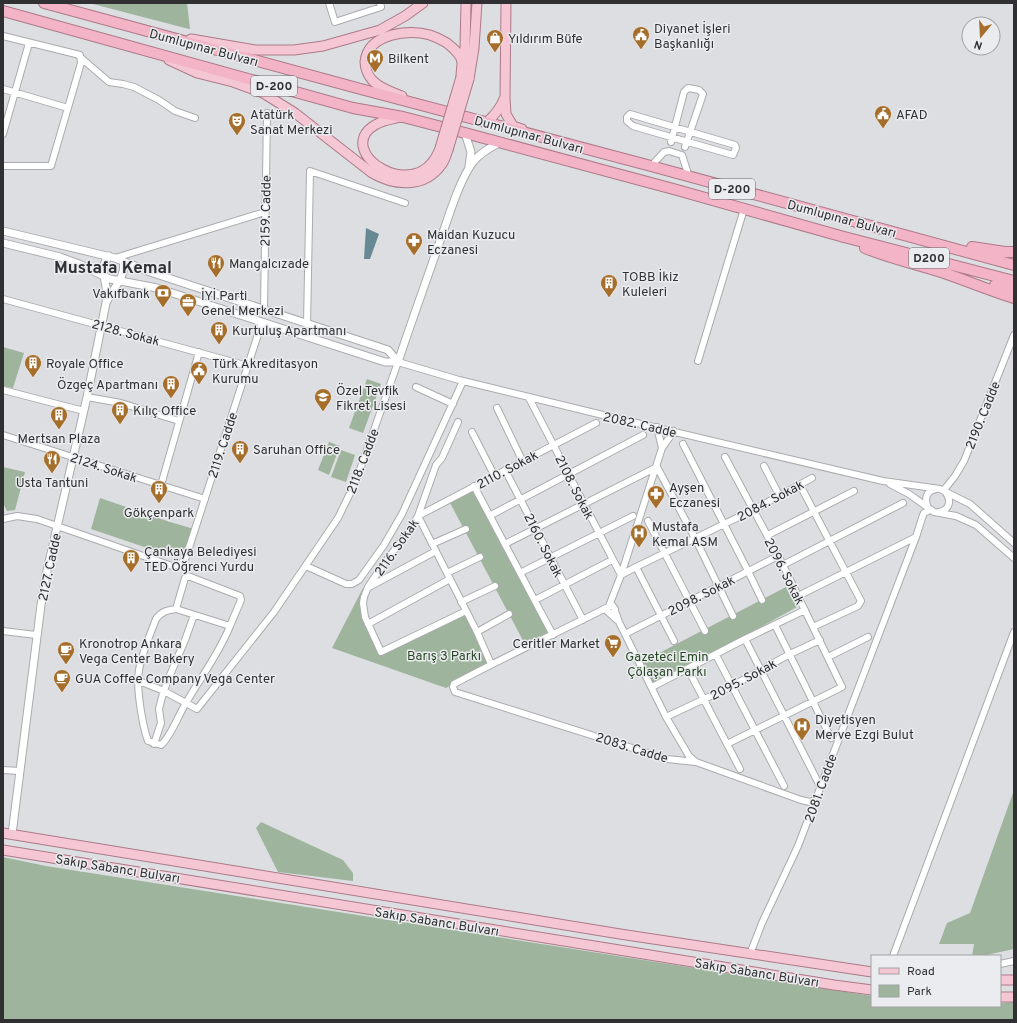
<svg xmlns="http://www.w3.org/2000/svg" width="1017" height="1023" font-family="Overpass,sans-serif">
<rect width="100%" height="100%" fill="#dddee2"/>
<path fill="#9eb49c" d="M89,3H187L190,29H189Z
M3,347L24,353L13,388L3,386Z
M367,379L381,384L363,433L349,428Z
M329,442L340,446L329,475L318,470Z
M341,450L355,455L346,482L331,477Z
M3,467L25,472L15,510L7,511L3,503Z
M474,486L553,635L527,648L448,499Z
M100,498L170,522L194,529L186,553L177,558L91,529Z
M786,587L797,607L652,687L640,663Z
M363,588L365,617L381,652L466,611L491,664L446,688L332,648Z
M1014,790V949L982,956H972L974,944H939L947,923L970,913Z
M261,822L343,860L353,873V881L278,872L256,828Z
M3,857L46,866L872,996V1006H1000V1003L1014,1002V1020H3Z"/>
<path fill="#668993" d="M366,228L379,234L370,259H364Z"/>
<g fill="none" stroke-linecap="round" stroke-linejoin="round">
<defs>
<path id="minor" d="M329,3L335,22L381,7L380,3
M3,36L80,55L81,63L51,166H3
M80,57L109,82L123,84L134,87L159,100L175,111L195,118
M3,89L68,108
M630,114L735,145L736,148L733,155L650,131L633,126L627,121V117Z
M3,134L29,43
M671,142L684,92L688,88L699,90L703,94L685,147
M651,166L664,152L669,151L682,155L689,177
M115,258L265,212
M3,299L248,366
M264,309L267,113
M307,324L310,171L405,203
M698,361L744,209
M416,387L453,404
M3,390L84,411
M87,397L121,403L179,421
M529,398L621,575L636,567L753,510L812,478
M497,408L522,460
M458,422L442,458L436,465L418,516L411,528L380,569L368,587L364,597L363,603L365,617L381,652L466,611
M657,427L662,448
M472,432L494,475
M3,435L205,499
M683,444L748,571L762,600
M725,457L783,565L842,687L727,744
M764,466L779,495
M505,470L583,620
M890,484L909,494L934,512L956,516L976,525L1014,558
M161,485L199,352
M800,485L861,601L858,606L813,627
M474,486L553,635
M944,490L955,476L964,461L1014,335
M928,508C924,499 926,491 936,489
M939,512C949,510 952,501 946,493
M491,515L643,435
M3,519L17,516L37,519L172,566L181,564L186,557L262,322
M648,521L705,631
M768,535L854,491
M432,544L466,529
M505,544L657,467L695,538L733,616
M783,565L903,503
M306,566L346,584H352L359,580L384,545L402,514L463,381
M636,567L674,641
M447,573L480,557
M520,573L633,516
M188,576L240,596L241,600L230,626L176,609L185,578Z
M369,587L436,551
M798,596L916,537
M535,600L612,560
M461,602L495,586
M609,606L621,575L662,448L674,431
M608,607C557,633 504,657 454,684L453,687L455,692L667,759L696,762L801,800L810,802L817,799
M176,609C167,610 161,612 156,619C150,635 142,653 139,670C136,687 142,724 148,741L161,745C170,738 179,714 186,703C200,678 219,654 230,626
M615,611L619,622L666,717L689,756L696,762
M611,613H613L615,609L612,605L608,607L607,611L617,620
M368,624L450,579
M775,625L831,738
M3,631L36,635
M477,632L509,614
M625,634L778,556
M745,639L820,786
M716,655L784,786
M828,657L868,637
M491,664L477,632L418,516L596,423
M688,669L740,769
M139,681L164,691L197,709L274,612L338,518L356,481L398,362L459,380L611,417L883,481L940,489L970,504L1014,543
M652,687L745,639L805,610
M666,717L732,686L790,654L820,640
M154,744L161,723L159,709L162,697L167,682L185,640L194,615
M3,770L20,771
M750,954L762,923L798,846L916,537L923,515L924,513L930,510
M893,956L1014,632
M1000,964L1014,961"/>
<path id="tertiary" d="M465,133L471,152L469,166
M3,231L115,258L150,272L388,350L398,362
M3,243L60,257L79,264L110,279L157,288L385,362H398
M107,301C113,288 127,276 123,261
M398,362C412,320 427,279 441,238C449,216 459,181 473,162C480,153 489,148 499,143
M12,834L41,605L46,575L87,397L106,303C107,298 107,292 106,287C104,274 100,267 109,256"/>
<path id="primary" d="M506,3L505,98L506,114L513,126L522,129
M191,39L255,50H294L323,46L380,30L405,16L423,3
M169,60L197,73L233,82L263,93L295,113L372,173C394,186 425,189 442,164C445,160 446,155 448,150
M463,64L465,47L466,3
M469,79L474,48L477,3
M402,96C392,92 381,89 373,81C368,76 365,68 365,62C368,33 409,29 430,35C436,37 442,40 447,43C453,48 461,54 462,62C462,67 461,72 461,77
M401,117C393,119 383,120 375,125C331,151 418,209 440,148
M487,122C495,115 500,109 504,99
M3,833L620,934L872,972
M3,850L613,949L834,985L872,990
M1000,980H1014
M1000,997H1014"/>
<path id="trunk" d="M44,3L357,88L651,166L1014,265
M3,11L353,108L403,117L465,133L677,190L844,237L1014,281
M972,247L1005,252H1014
M865,248C892,259 920,265 947,274C970,282 991,291 1014,298
M995,285L1014,290"/>
</defs>
<use href="#minor" stroke="#aaabae" stroke-width="8"/>
<use href="#tertiary" stroke="#aaabae" stroke-width="9"/>
<use href="#primary" stroke="#ac7a88" stroke-width="11"/>
<use href="#trunk" stroke="#ac7a88" stroke-width="12"/>
<use href="#minor" stroke="#fff" stroke-width="6"/>
<use href="#tertiary" stroke="#fff" stroke-width="7"/>
<use href="#primary" stroke="#f5c7d4" stroke-width="9"/>
<use href="#trunk" stroke="#f2b4c6" stroke-width="10"/>
<defs>
<path id="primary-bridge" d="M440,148L461,77
M448,150L469,79"/>
</defs>
<use href="#primary-bridge" stroke="#ac7a88" stroke-width="11" stroke-linecap="butt"/>
<use href="#primary-bridge" stroke="#f5c7d4" stroke-width="9"/>
</g>
<defs>
<symbol id="civic-pin" viewBox="-11 -11 22 30"><path d="M0 17L-7.5 6A9.5 9.5 0 1 1 7.5 6Z" fill="#a66e2b" stroke="#ebecef"/><path d="M-.6-6.5H3V-4.5H.6V-3L4-1V1h2V6H-6V1h2V-1L-.6-3ZM-1.2 2.5V6h2.4V2.5Z" fill="#fff"/></symbol>
<symbol id="shop-pin" viewBox="-11 -11 22 30"><path d="M0 17L-7.5 6A9.5 9.5 0 1 1 7.5 6Z" fill="#a66e2b" stroke="#ebecef"/><path d="M-5-2.5h2.3a2.7 3.5 0 0 1 5.4 0H5L5.5 6h-11ZM-1.5-2.5h3a1.5 2.3 0 0 0-3 0Z" fill="#fff"/></symbol>
<symbol id="metro-pin" viewBox="-11 -11 22 30"><path d="M0 17L-7.5 6A9.5 9.5 0 1 1 7.5 6Z" fill="#a66e2b" stroke="#ebecef"/><path d="M-5.5 5V-5H-3L0 0L3-5H5.5V5H3V-.5L0 4L-3-.5V5Z" fill="#fff"/></symbol>
<symbol id="theatre-pin" viewBox="-11 -11 22 30"><path d="M0 17L-7.5 6A9.5 9.5 0 1 1 7.5 6Z" fill="#a66e2b" stroke="#ebecef"/><path d="M-5-5.5Q0-4 5-5.5V0Q5 5 0 6Q-5 5-5 0ZM-3.3-2.5H-1v1.5H-3.3ZM1-2.5H3.3v1.5H1ZM-2.8 1Q0 5.5 2.8 1Z" fill="#fff"/></symbol>
<symbol id="pharmacy-pin" viewBox="-11 -11 22 30"><path d="M0 17L-7.5 6A9.5 9.5 0 1 1 7.5 6Z" fill="#a66e2b" stroke="#ebecef"/><path d="M-2-6h4v4h4v4h-4v4h-4v-4h-4v-4h4Z" fill="#fff"/></symbol>
<symbol id="restaurant-pin" viewBox="-11 -11 22 30"><path d="M0 17L-7.5 6A9.5 9.5 0 1 1 7.5 6Z" fill="#a66e2b" stroke="#ebecef"/><path d="M-5-6h1v4h1v-4h1v4h1v-4h1v5L-1.5 .5V6h-2V.5L-5-1ZM5-6V6H3V1.5H1.5Q1.5-4 5-6Z" fill="#fff"/></symbol>
<symbol id="building-pin" viewBox="-11 -11 22 30"><path d="M0 17L-7.5 6A9.5 9.5 0 1 1 7.5 6Z" fill="#a66e2b" stroke="#ebecef"/><path d="M-4-6H4V6H1V3H-1V6H-4ZM-2.5-4.3h1.7v1.8h-1.7ZM.8-4.3h1.7v1.8H.8ZM-2.5-1h1.7V.8h-1.7ZM.8-1h1.7V.8H.8Z" fill="#fff"/></symbol>
<symbol id="bank-pin" viewBox="-11 -11 22 30"><path d="M0 17L-7.5 6A9.5 9.5 0 1 1 7.5 6Z" fill="#a66e2b" stroke="#ebecef"/><path d="M-6-4H6V4H-6ZM0-2.3a2.3 2.3 0 1 0 0 4.6a2.3 2.3 0 1 0 0-4.6Z" fill="#fff"/></symbol>
<symbol id="office-pin" viewBox="-11 -11 22 30"><path d="M0 17L-7.5 6A9.5 9.5 0 1 1 7.5 6Z" fill="#a66e2b" stroke="#ebecef"/><path d="M-6-3h4V-5.5h4V-3h4V5H-6ZM-1-4.5V-3h2v-1.5ZM-6 0V1H6V0Z" fill="#fff"/></symbol>
<symbol id="school-pin" viewBox="-11 -11 22 30"><path d="M0 17L-7.5 6A9.5 9.5 0 1 1 7.5 6Z" fill="#a66e2b" stroke="#ebecef"/><path d="M0-5L7-2L0 1L-7-2ZM-4 1L0 2.5L4 1V4Q0 6-4 4Z" fill="#fff"/></symbol>
<symbol id="hospital-pin" viewBox="-11 -11 22 30"><path d="M0 17L-7.5 6A9.5 9.5 0 1 1 7.5 6Z" fill="#a66e2b" stroke="#ebecef"/><path d="M-5-5h3v3.5h4V-5h3V5h-3V1.5h-4V5h-3Z" fill="#fff"/></symbol>
<symbol id="supermarket-pin" viewBox="-11 -11 22 30"><path d="M0 17L-7.5 6A9.5 9.5 0 1 1 7.5 6Z" fill="#a66e2b" stroke="#ebecef"/><path d="M-6-5.5h2.5l.6 2H6L4.5 2H-2.5L-4.4-4H-6ZM-1.5 3.2a1.3 1.3 0 1 0 .1 0ZM3 3.2a1.3 1.3 0 1 0 .1 0Z" fill="#fff"/></symbol>
<symbol id="cafe-pin" viewBox="-11 -11 22 30"><path d="M0 17L-7.5 6A9.5 9.5 0 1 1 7.5 6Z" fill="#a66e2b" stroke="#ebecef"/><path d="M-5.5-4.5H6V0H3Q3 3.5 0 3.5H-2.5Q-5.5 3.5-5.5 0ZM3-3.2v2h1.7v-2ZM-6 4.5H4V6H-6Z" fill="#fff"/></symbol>
</defs>
<g fill-rule="evenodd">
<use href="#civic-pin" x="631" y="25" width="20" height="27"/>
<use href="#shop-pin" x="485" y="28" width="20" height="27"/>
<use href="#metro-pin" x="365" y="48" width="20" height="27"/>
<use href="#civic-pin" x="873" y="104" width="20" height="27"/>
<use href="#theatre-pin" x="227" y="111" width="20" height="27"/>
<use href="#pharmacy-pin" x="404" y="231" width="20" height="27"/>
<use href="#restaurant-pin" x="206" y="253" width="20" height="27"/>
<use href="#building-pin" x="599" y="273" width="20" height="27"/>
<use href="#bank-pin" x="153" y="283" width="20" height="27"/>
<use href="#office-pin" x="178" y="292" width="20" height="27"/>
<use href="#building-pin" x="209" y="320" width="20" height="27"/>
<use href="#building-pin" x="23" y="353" width="20" height="27"/>
<use href="#civic-pin" x="189" y="360" width="20" height="27"/>
<use href="#building-pin" x="161" y="374" width="20" height="27"/>
<use href="#school-pin" x="313" y="387" width="20" height="27"/>
<use href="#building-pin" x="110" y="400" width="20" height="27"/>
<use href="#building-pin" x="49" y="405" width="20" height="27"/>
<use href="#building-pin" x="230" y="439" width="20" height="27"/>
<use href="#restaurant-pin" x="42" y="449" width="20" height="27"/>
<use href="#building-pin" x="149" y="479" width="20" height="27"/>
<use href="#pharmacy-pin" x="646" y="484" width="20" height="27"/>
<use href="#hospital-pin" x="629" y="523" width="20" height="27"/>
<use href="#building-pin" x="121" y="548" width="20" height="27"/>
<use href="#supermarket-pin" x="603" y="633" width="20" height="27"/>
<use href="#cafe-pin" x="56" y="640" width="20" height="27"/>
<use href="#cafe-pin" x="52" y="668" width="20" height="27"/>
<use href="#hospital-pin" x="792" y="716" width="20" height="27"/>
</g>
<g text-anchor="middle" stroke-width="3" stroke-linejoin="round" paint-order="stroke">
<g fill="#ebecef" stroke="#68686b" stroke-width="1">
<rect x="251" y="76" width="46" height="20" rx="3"/>
<rect x="709" y="179" width="46" height="20" rx="3"/>
<rect x="909" y="248" width="40" height="20" rx="3"/>
</g>
<g font-size="12" font-weight="bold" fill="#303032">
<text x="274" y="90">D-200</text>
<text x="732" y="193">D-200</text>
<text x="929" y="262">D200</text>
</g>
<g font-size="13" fill="#303032" stroke="#ebecef" text-anchor="start">
<text x="654" y="33">Diyanet İşleri<tspan x="654" dy="15">Başkanlığı</tspan></text>
<text x="508" y="43">Yıldırım Büfe</text>
<text x="388" y="63">Bilkent</text>
<text x="250" y="119">Atatürk<tspan x="250" dy="15">Sanat Merkezi</tspan></text>
<text x="896" y="119">AFAD</text>
<text x="427" y="239">Maidan Kuzucu<tspan x="427" dy="15">Eczanesi</tspan></text>
<text x="229" y="268">Mangalcızade</text>
<text x="622" y="281">TOBB İkiz<tspan x="622" dy="15">Kuleleri</tspan></text>
<text x="150" y="298" text-anchor="end">Vakıfbank</text>
<text x="201" y="300">İYİ Parti<tspan x="201" dy="15">Genel Merkezi</tspan></text>
<text x="232" y="335">Kurtuluş Apartmanı</text>
<text x="46" y="368">Royale Office</text>
<text x="212" y="368">Türk Akreditasyon<tspan x="212" dy="15">Kurumu</tspan></text>
<text x="158" y="389" text-anchor="end">Özgeç Apartmanı</text>
<text x="336" y="395">Özel Tevfik<tspan x="336" dy="15">Fikret Lisesi</tspan></text>
<text x="133" y="415">Kılıç Office</text>
<text x="59" y="443" text-anchor="middle">Mertsan Plaza</text>
<text x="253" y="454">Saruhan Office</text>
<text x="52" y="487" text-anchor="middle">Usta Tantuni</text>
<text x="669" y="492">Ayşen<tspan x="669" dy="15">Eczanesi</tspan></text>
<text x="159" y="517" text-anchor="middle">Gökçenpark</text>
<text x="652" y="531">Mustafa<tspan x="652" dy="15">Kemal ASM</tspan></text>
<text x="144" y="556">Çankaya Belediyesi<tspan x="144" dy="15">TED Öğrenci Yurdu</tspan></text>
<text x="79" y="648">Kronotrop Ankara<tspan x="79" dy="15">Vega Center Bakery</tspan></text>
<text x="600" y="648" text-anchor="end">Ceritler Market</text>
<text x="75" y="683">GUA Coffee Company Vega Center</text>
<text x="815" y="724">Diyetisyen<tspan x="815" dy="15">Merve Ezgi Bulut</tspan></text>
</g>
<g font-size="13" fill="#303032" stroke="#ebecef">
<text transform="translate(204 47) rotate(15)" y="5">Dumlupınar Bulvarı</text>
<text transform="translate(529 134) rotate(15)" y="5">Dumlupınar Bulvarı</text>
<text transform="translate(265 211) rotate(-89)" y="5">2159. Cadde</text>
<text transform="translate(842 218) rotate(15)" y="5">Dumlupınar Bulvarı</text>
<text transform="translate(126 332) rotate(15)" y="5">2128. Sokak</text>
<text transform="translate(982 415) rotate(-68)" y="5">2190. Cadde</text>
<text transform="translate(640 424) rotate(13)" y="5">2082. Cadde</text>
<text transform="translate(222 445) rotate(-72)" y="5">2119. Cadde</text>
<text transform="translate(362 461) rotate(-69)" y="5">2118. Cadde</text>
<text transform="translate(104 467) rotate(18)" y="5">2124. Sokak</text>
<text transform="translate(507 469) rotate(-28)" y="5">2110. Sokak</text>
<text transform="translate(575 487) rotate(63)" y="5">2108. Sokak</text>
<text transform="translate(770 500) rotate(-28)" y="5">2084. Sokak</text>
<text transform="translate(544 545) rotate(63)" y="5">2160. Sokak</text>
<text transform="translate(396 547) rotate(-55)" y="5">2116. Sokak</text>
<text transform="translate(49 567) rotate(-78)" y="5">2127. Cadde</text>
<text transform="translate(785 571) rotate(63)" y="5">2096. Sokak</text>
<text transform="translate(701 595) rotate(-27)" y="5">2098. Sokak</text>
<text transform="translate(743 679) rotate(-28)" y="5">2095. Sokak</text>
<text transform="translate(632 747) rotate(17)" y="5">2083. Cadde</text>
<text transform="translate(820 788) rotate(-70)" y="5">2081. Cadde</text>
<text transform="translate(118 868) rotate(9)" y="5">Sakıp Sabancı Bulvarı</text>
<text transform="translate(437 921) rotate(9)" y="5">Sakıp Sabancı Bulvarı</text>
<text transform="translate(757 972) rotate(9)" y="5">Sakıp Sabancı Bulvarı</text>
</g>
<g font-size="13" fill="#264723" stroke="#ebecef">
<text x="444" y="660">Barış 3 Parkı</text>
<text x="667" y="661">Gazeteci Emin<tspan x="667" dy="15">Çölaşan Parkı</tspan></text>
</g>
<g font-size="17" font-weight="bold" fill="#303032" stroke="#ebecef">
<text x="113" y="273">Mustafa Kemal</text>
</g>
</g>
<rect width="1017" height="1023" fill="none" stroke="#303032" stroke-width="8"/>
<rect x="871" y="955" width="130" height="52" fill="#ebecef" stroke="#a0a1a3"/>
<rect x="879" y="968" width="20" height="6" fill="#f5c7d4" stroke="#a0a1a3"/>
<text x="907" y="975" font-size="12" fill="#303032">Road</text>
<rect x="879" y="985" width="20" height="12" fill="#9eb49c" stroke="#a0a1a3"/>
<text x="907" y="995" font-size="12" fill="#303032">Park</text>
<g transform="translate(981 36) rotate(198)"><circle r="19" fill="#ebecef" stroke="#a0a1a3"/>
<path d="M0-3L7 15L0 10L-7 15Z" fill="#a66e2b"/>
<text y="-6" font-size="11" font-weight="bold" text-anchor="middle" fill="#303032">N</text>
</g>
</svg>
